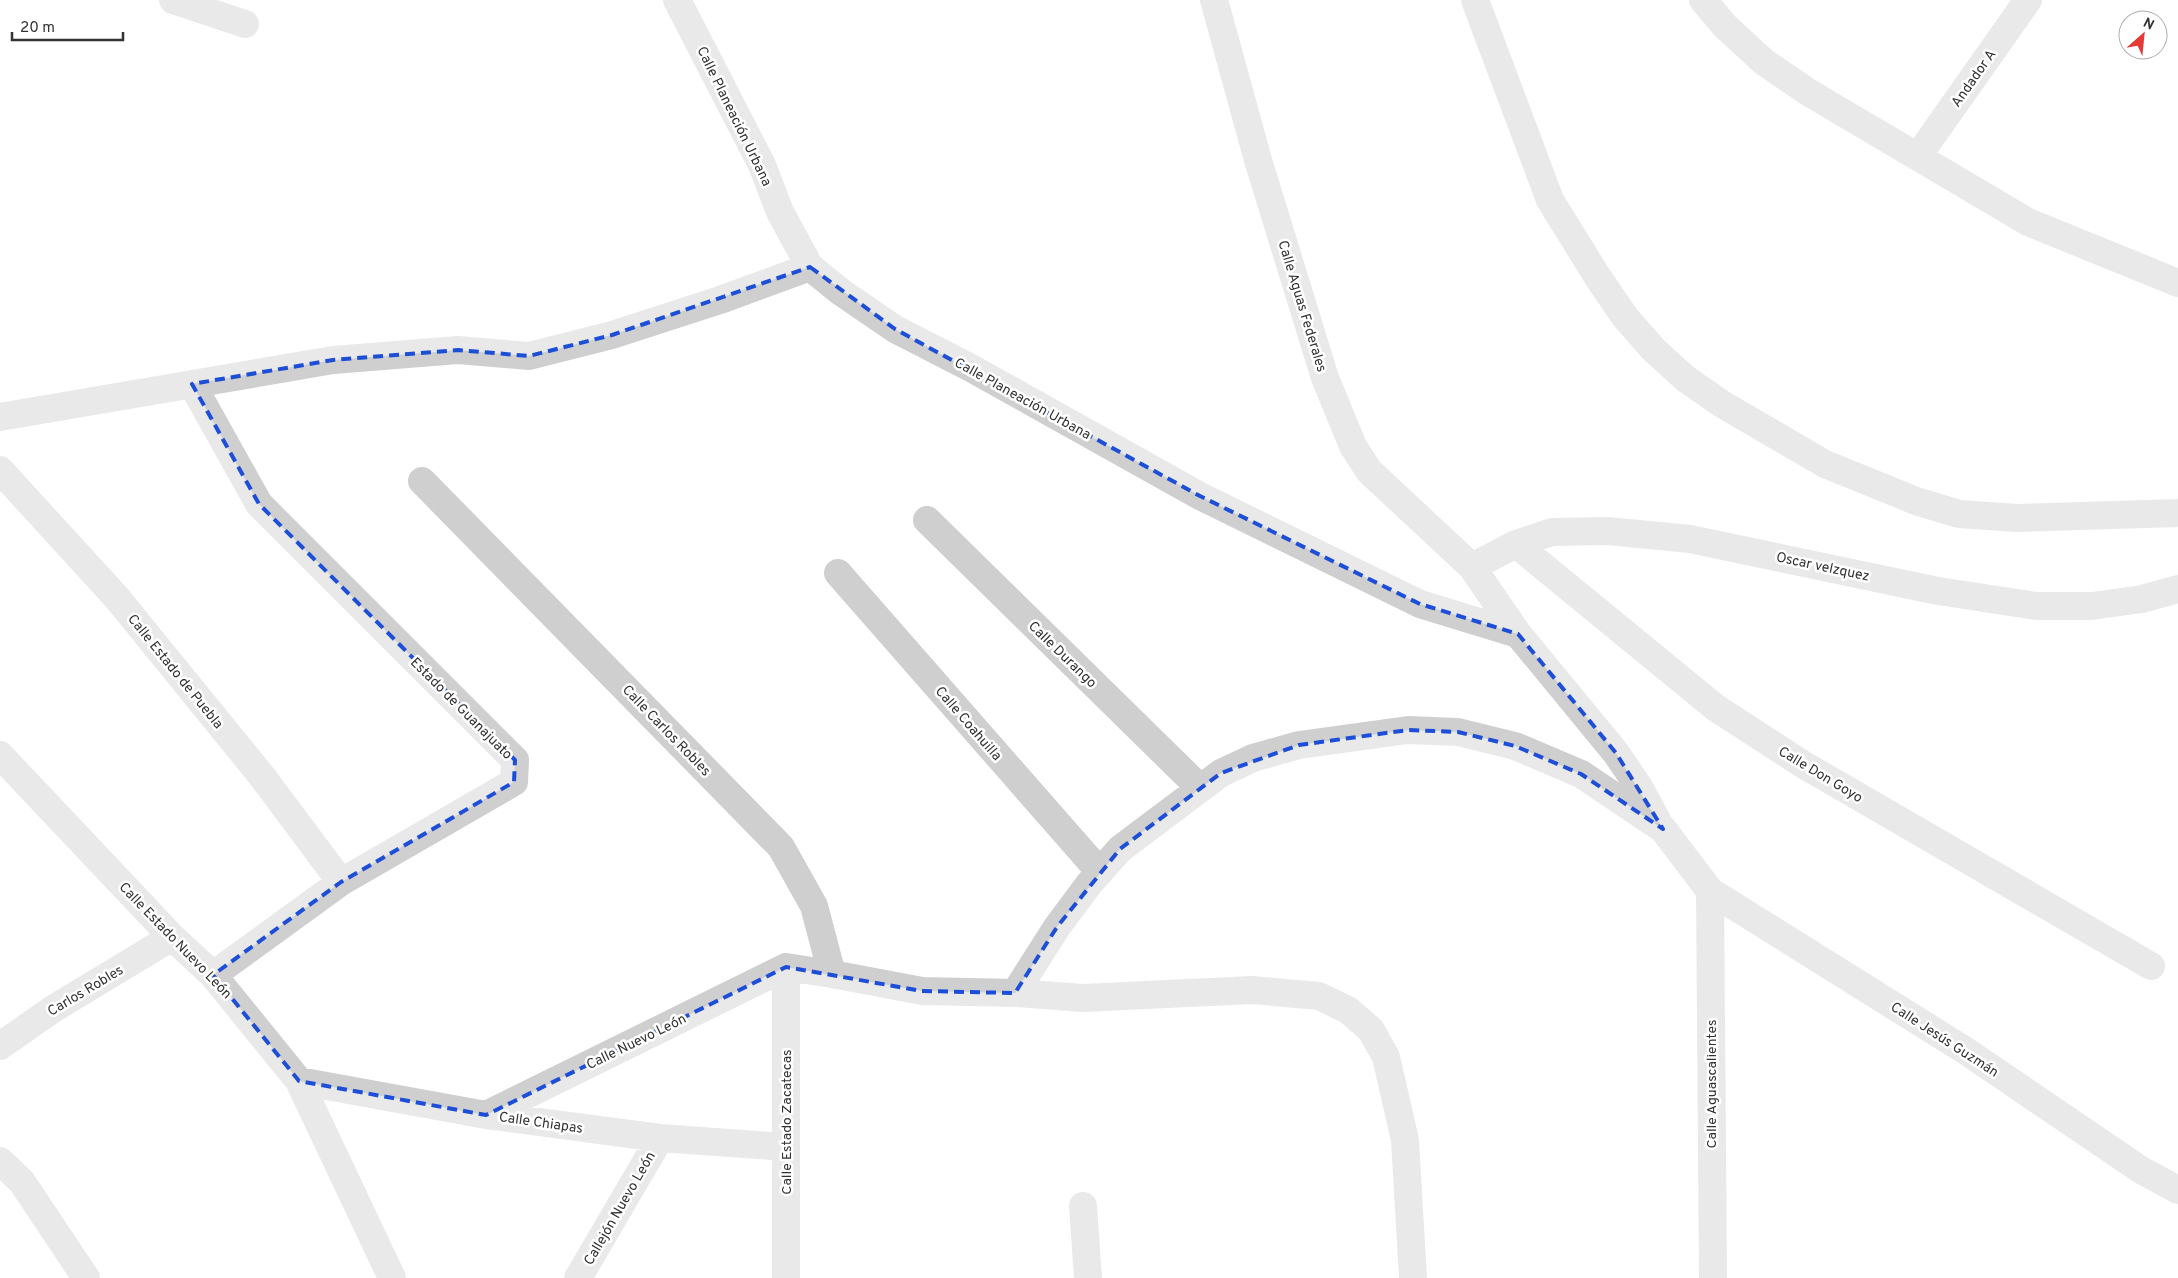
<svg xmlns="http://www.w3.org/2000/svg" width="2178" height="1278" font-family="Overpass,sans-serif">
<rect width="100%" height="100%" fill="#fff"/>
<g fill="none" stroke-linecap="round" stroke-linejoin="round">
<path stroke="#cfcfcf" stroke-width="28" d="M173,0L245,24
M677,0L762,165L780,212L810,267L841,292L895,329L971,368L1200,496L1420,604L1518,634
M1214,0L1258,160L1325,378L1353,446L1369,471L1472,567L1518,634L1616,753L1639,787L1658,822
M1475,0L1550,200L1597,276L1625,317L1654,350L1686,379L1722,404L1825,464L1916,501L1959,514L2017,518L2178,513
M1703,0L1725,26L1764,62L1808,92L2028,222L2178,283
M1918,156L2028,0
M192,384L259,504L515,760L514,782L341,882L213,975
M0,417L333,360L458,350L529,356L612,335L720,300L810,267
M0,470L117,598L261,775L341,882
M422,481L781,847L814,906L832,974L786,967
M927,520L1199,787
M1516,544L1716,708L1804,765L2151,966
M1472,567L1516,544L1552,532L1608,531L1690,539L1938,591L2036,606H2092L2142,599L2178,589
M838,573L1100,872
M0,755L172,937L213,975L299,1081L392,1278
M1710,891L1713,1278
M832,974L922,991L1015,993L1083,998L1252,990L1319,996L1348,1010L1371,1030L1386,1057L1405,1140L1413,1278
M1015,993L1057,927L1089,884L1120,849L1221,773L1253,758L1299,745L1408,730L1458,732L1515,746L1581,774L1663,829L1710,891L1966,1051L2141,1170L2178,1190
M0,1046L53,1009L172,937
M299,1081L486,1115L660,1138L786,1147
M486,1115L786,967
M0,1161L22,1182L86,1278
M1083,1206L1088,1278
M578,1278L660,1138
M786,1278V967"/>
</g>
<path d="M0 0H2178V1278H0ZM810,267L895,329L1200,496L1420,604L1518,634L1616,753L1663,829L1581,774L1515,746L1458,732L1408,730L1299,745L1221,773L1120,849L1057,927L1015,993L922,991L786,967L486,1115L299,1081L213,975L341,882L514,782L515,760L259,504L192,384L333,360L458,350L529,356L612,335Z" fill="#fff" fill-opacity=".55" fill-rule="evenodd"/>
<path fill="none" stroke="#1d4ed8" stroke-width="4" stroke-dasharray="10 6" stroke-linejoin="round" d="M810,267L895,329L1200,496L1420,604L1518,634L1616,753L1663,829L1581,774L1515,746L1458,732L1408,730L1299,745L1221,773L1120,849L1057,927L1015,993L922,991L786,967L486,1115L299,1081L213,975L341,882L514,782L515,760L259,504L192,384L333,360L458,350L529,356L612,335Z"/>
<g text-anchor="middle" stroke-width="5" stroke-linejoin="round" paint-order="stroke">
<g font-size="14" fill="#323232" stroke="#fff">
<text transform="translate(1973 78) rotate(-55)" y="5">Andador A</text>
<text transform="translate(735 116) rotate(64)" y="5">Calle Planeación Urbana</text>
<text transform="translate(1303 306) rotate(73)" y="5">Calle Aguas Federales</text>
<text transform="translate(1023 398) rotate(29)" y="5">Calle Planeación Urbana</text>
<text transform="translate(1823 566) rotate(12)" y="5">Oscar velzquez</text>
<text transform="translate(1063 654) rotate(44)" y="5">Calle Durango</text>
<text transform="translate(176 671) rotate(51)" y="5">Calle Estado de Puebla</text>
<text transform="translate(462 708) rotate(45)" y="5">Estado de Guanajuato</text>
<text transform="translate(969 723) rotate(49)" y="5">Calle Coahuilla</text>
<text transform="translate(667 730) rotate(46)" y="5">Calle Carlos Robles</text>
<text transform="translate(1821 774) rotate(31)" y="5">Calle Don Goyo</text>
<text transform="translate(176 940) rotate(46)" y="5">Calle Estado Nuevo León</text>
<text transform="translate(85 990) rotate(-31)" y="5">Carlos Robles</text>
<text transform="translate(1945 1039) rotate(33)" y="5">Calle Jesús Guzmán</text>
<text transform="translate(636 1041) rotate(-26)" y="5">Calle Nuevo León</text>
<text transform="translate(1711 1084) rotate(-90)" y="5">Calle Aguascalientes</text>
<text transform="translate(541 1122) rotate(8)" y="5">Calle Chiapas</text>
<text transform="translate(786 1122) rotate(-90)" y="5">Calle Estado Zacatecas</text>
<text transform="translate(619 1208) rotate(-60)" y="5">Callejón Nuevo León</text>
</g>
</g>
<g transform="translate(2143 35) rotate(27)"><circle r="24" fill="#ffffff" stroke="#adadad"/>
<path d="M0-4L9 19L0 12L-9 19Z" fill="#e43b38"/>
<text y="-8" font-size="14" font-weight="bold" text-anchor="middle" fill="#323232">N</text>
</g>
<path d="M12 32v8h111v-8" fill="none" stroke="#323232" stroke-width="2.5"/>
<text x="20" y="32" font-size="15" fill="#323232" stroke="#ffffff" stroke-width="4" paint-order="stroke">20 m</text>
</svg>
